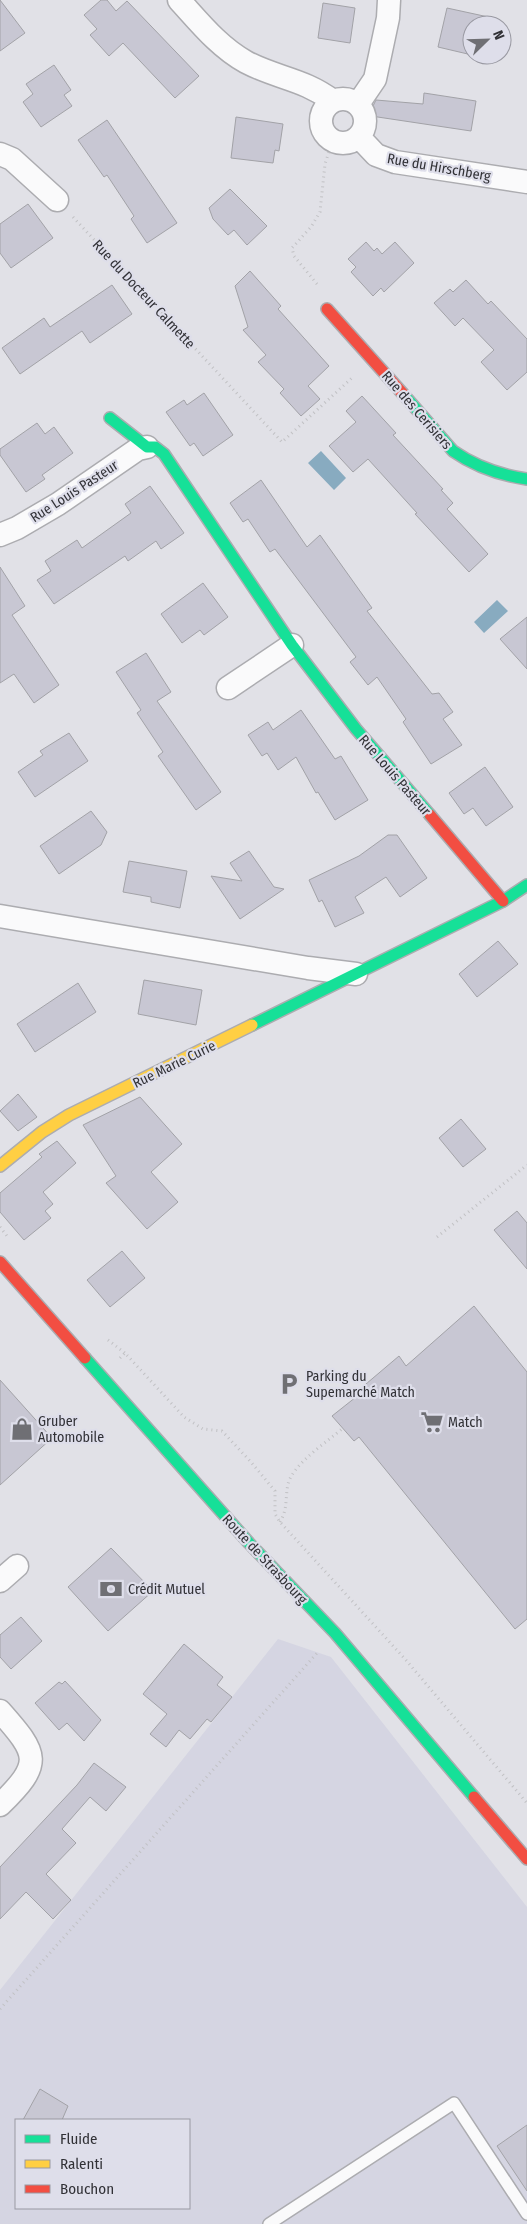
<svg xmlns="http://www.w3.org/2000/svg" width="527" height="2224" font-family="'Fira Sans Condensed',sans-serif">
<rect width="100%" height="100%" fill="#e1e1e7"/>
<path fill="#d5d5e2" fill-rule="evenodd" d="M278,1639L331,1657L527,1907V2224H0V1990ZM16,2120H189V2208H16Z"/>
<path fill="#88abc0" d="M321,451L346,478L334,490L308,463Z
M497,600L508,611L484,633L474,622Z"/>
<path fill="#c8c7d3" stroke="#a2a2a7" d="M0,0L25,33L0,51Z
M101,0H107L116,11L127,1L199,76L175,98L123,43L109,56L90,35L97,29L84,15Z
M323,3L355,8L350,43L318,38Z
M447,8L493,18L491,25H472V55L438,47Z
M54,65L71,90L64,95L72,106L41,127L23,102L33,94L26,84Z
M424,93L476,101L471,131L371,116L373,106L376,100L423,104Z
M236,117L283,124L279,151L275,150L273,163L231,158Z
M107,120L177,223L147,243L131,219L134,216L107,175L104,177L78,140Z
M230,189L267,226L247,245L234,230L228,235L213,219L209,208Z
M28,204L53,238L11,268L0,253V224Z
M366,242L374,251L377,248L382,254L395,242L414,263L384,292L381,288L373,296L351,272L356,267L348,259Z
M250,271L281,306L278,309L329,366L308,386L320,399L301,416L280,393L284,389L258,362L266,355L243,330L248,327L235,286Z
M466,280L488,304L491,301L527,339V372L507,390L481,362L494,350L463,318L455,326L434,303L450,289L453,292Z
M112,285L132,314L90,343L82,331L20,374L2,348L44,318L50,327Z
M204,393L233,435L203,456L194,443L190,446L166,412L184,400L187,405Z
M362,396L396,433L393,435L443,489L441,490L453,503L447,509L488,554L469,572L415,514L417,513L368,459L353,472L329,446L356,422L346,411Z
M37,423L45,434L54,427L73,453L42,475L45,479L26,492L0,455V449Z
M261,480L307,547L320,535L372,608L367,611L432,694L439,693L453,712L443,719L462,745L431,764L403,722L406,719L377,677L368,685L350,662L356,657L275,549L270,552L248,519L243,522L230,503Z
M150,486L184,533L161,549L156,541L128,561L125,556L54,604L37,580L51,571L45,561L77,540L82,548L131,513L125,504Z
M0,567L25,606L12,615L59,685L34,703L14,674L0,683Z
M203,583L228,617L204,635L200,630L182,643L161,614Z
M527,617V669L500,639Z
M146,653L171,692L157,701L221,792L196,810L158,756L163,752L137,713L141,710L116,672Z
M301,710L335,759L341,756L368,800L335,820L318,792L316,793L296,757L278,770L267,753L262,756L248,735L268,722L273,730Z
M69,733L88,761L35,797L18,772L43,755L40,751Z
M485,767L513,807L486,826L473,808L464,814L449,793Z
M91,811L107,832L101,845L59,874L40,846Z
M388,835H397L427,878L400,897L386,877L355,897L364,913L335,927L322,900L319,902L309,880L359,856Z
M249,851L274,887L284,889L240,919L211,876L242,881L230,863Z
M129,861L187,871L180,908L151,902V897L123,892Z
M498,941L518,964L477,997L459,974Z
M144,980L202,990L196,1025L138,1014Z
M78,983L96,1012L35,1052L17,1024Z
M18,1094L37,1117L18,1131L0,1111Z
M140,1097L182,1144L151,1172L178,1202L147,1229L106,1183L116,1176L83,1125Z
M461,1119L486,1149L463,1167L439,1138Z
M57,1141L76,1163L43,1192L53,1204L45,1211L51,1218L24,1240L0,1212V1193L42,1157L39,1154Z
M517,1211L527,1223V1269L494,1230Z
M122,1251L145,1278L110,1307L87,1280Z
M474,1306L527,1372V1619L515,1629L359,1437L354,1441L332,1416L356,1397L353,1395L399,1356L406,1366Z
M0,1380L52,1438L0,1485Z
M111,1548L153,1591L108,1631L68,1587Z
M21,1617L42,1641L11,1669L0,1657V1635Z
M184,1644L223,1677L217,1685L232,1697L211,1722L207,1719L190,1739L179,1730L166,1747L150,1734L167,1714L143,1694Z
M65,1681L101,1720L84,1741L67,1723L59,1730L35,1703L59,1682L62,1684Z
M94,1763L126,1787L106,1811L90,1797L62,1829L76,1843L46,1874L71,1900L53,1919L26,1892L0,1919V1867L77,1785Z
M40,2089L68,2106L62,2120H23Z
M527,2125V2191L497,2146Z"/>
<g fill="none" stroke-linecap="round" stroke-linejoin="round">
<defs>
<path id="lane" d="M269,2224L454,2103L527,2214"/>
<path id="street" d="M179,0C200,23 219,47 246,62C276,78 304,79 333,101
M321 121a22 22 0 1 1 44 0a22 22 0 1 1-44 0Z
M358,104L375,79L388,18L389,0
M359,137L376,155L395,162L527,182
M0,154L12,159L57,200
M0,535L17,528L58,504L138,449L147,447
M228,688L292,645
M0,916L308,968L356,974
M0,1581L17,1566
M0,1711C39,1755 43,1763 0,1805"/>
<path id="fast" d="M404,395L453,451C476,467 499,475 527,479
M110,418L147,447H155L164,454L292,645L356,729L430,815
M252,1025L503,901L527,885
M85,1358L249,1543L335,1633L474,1797"/>
<path id="slow" d="M0,1166L42,1132L69,1115L252,1025"/>
<path id="jam" d="M327,309L404,395
M430,815L503,901
M0,1262L85,1358
M474,1797L527,1859"/>
</defs>
<use href="#lane" stroke="#acacb0" stroke-width="14"/>
<use href="#street" stroke="#acacb0" stroke-width="25"/>
<use href="#fast" stroke="#acacb0" stroke-width="14"/>
<use href="#slow" stroke="#acacb0" stroke-width="14"/>
<use href="#jam" stroke="#acacb0" stroke-width="14"/>
<path stroke="#c1c1c4" stroke-width="3" stroke-dasharray="1 4" stroke-linecap="butt" d="M73,217L282,442L353,377
M317,284L294,256L292,248L311,227L320,212L325,164L333,140
M0,1227L7,1236
M437,1237L527,1165
M108,1340L125,1353
M120,1358L125,1353L184,1417L203,1429L222,1431L251,1462L275,1491V1514L280,1522L405,1659L527,1803
M280,1522C288,1509 285,1498 288,1484C293,1464 327,1442 343,1428
M0,2009L318,1652"/>
<use href="#lane" stroke="#fafafb" stroke-width="11"/>
<use href="#street" stroke="#fafafb" stroke-width="22"/>
<use href="#fast" stroke="#16e098" stroke-width="11"/>
<use href="#slow" stroke="#ffcf43" stroke-width="11"/>
<use href="#jam" stroke="#f24e42" stroke-width="11"/>
</g>
<defs>
<symbol id="parking-bare" viewBox="-9 -9 18 18"><path d="M-3.5-5.5H1a3.5 3.5 0 0 1 0 7H-1V5.5H-3.5ZM-1-3.4V-.6H.8a1.4 1.4 0 0 0 0-2.8Z" fill="#6f6f74" stroke="#dedeea" stroke-width="2.5" paint-order="stroke"/></symbol>
<symbol id="supermarket-bare" viewBox="-9 -9 18 18"><path d="M-6-5.5h2.5l.6 2H6L4.5 2H-2.5L-4.4-4H-6ZM-1.5 3.2a1.3 1.3 0 1 0 .1 0ZM3 3.2a1.3 1.3 0 1 0 .1 0Z" fill="#6f6f74" stroke="#dedeea" stroke-width="2.5" paint-order="stroke"/></symbol>
<symbol id="shop-bare" viewBox="-9 -9 18 18"><path d="M-5-2.5h2.3a2.7 3.5 0 0 1 5.4 0H5L5.5 6h-11ZM-1.5-2.5h3a1.5 2.3 0 0 0-3 0Z" fill="#6f6f74" stroke="#dedeea" stroke-width="2.5" paint-order="stroke"/></symbol>
<symbol id="bank-bare" viewBox="-9 -9 18 18"><path d="M-6-4H6V4H-6ZM0-2.3a2.3 2.3 0 1 0 0 4.6a2.3 2.3 0 1 0 0-4.6Z" fill="#6f6f74" stroke="#dedeea" stroke-width="2.5" paint-order="stroke"/></symbol>
</defs>
<g fill-rule="evenodd">
<use href="#parking-bare" x="273" y="1368" width="32" height="32"/>
<use href="#supermarket-bare" x="416" y="1406" width="32" height="32"/>
<use href="#shop-bare" x="6" y="1413" width="32" height="32"/>
<use href="#bank-bare" x="95" y="1573" width="32" height="32"/>
</g>
<g text-anchor="middle" stroke-width="4.5" stroke-linejoin="round" paint-order="stroke">
<g font-size="14" fill="#313136" stroke="#dedeea">
<text transform="translate(439 167) rotate(10)" y="5">Rue du Hirschberg</text>
<text transform="translate(144 294) rotate(47)" y="5">Rue du Docteur Calmette</text>
<text transform="translate(417 410) rotate(49)" y="5">Rue des Cerisiers</text>
<text transform="translate(74 491) rotate(-33)" y="5">Rue Louis Pasteur</text>
<text transform="translate(395 775) rotate(49)" y="5">Rue Louis Pasteur</text>
<text transform="translate(174 1064) rotate(-26)" y="5">Rue Marie Curie</text>
<text transform="translate(265 1559) rotate(47)" y="5">Route de Strasbourg</text>
</g>
<g font-size="14" fill="#313136" stroke="#dedeea" text-anchor="start">
<text x="306" y="1381">Parking du<tspan x="306" dy="16">Supemarché Match</tspan></text>
<text x="38" y="1426">Gruber<tspan x="38" dy="16">Automobile</tspan></text>
<text x="448" y="1427">Match</text>
<text x="128" y="1594">Crédit Mutuel</text>
</g>
</g>
<rect x="15" y="2119" width="175" height="90" fill="#dedeea" stroke="#9999a2"/>
<rect x="25" y="2135" width="25" height="8" fill="#16e098" stroke="#9999a2"/>
<text x="60" y="2144" font-size="15" fill="#313136">Fluide</text>
<rect x="25" y="2160" width="25" height="8" fill="#ffcf43" stroke="#9999a2"/>
<text x="60" y="2169" font-size="15" fill="#313136">Ralenti</text>
<rect x="25" y="2185" width="25" height="8" fill="#f24e42" stroke="#9999a2"/>
<text x="60" y="2194" font-size="15" fill="#313136">Bouchon</text>
<g transform="translate(487 40) rotate(67)"><circle r="24" fill="#dedeea" stroke="#9999a2"/>
<path d="M0-4L9 19L0 12L-9 19Z" fill="#6f6f74"/>
<text y="-8" font-size="14" font-weight="bold" text-anchor="middle" fill="#313136">N</text>
</g>
</svg>
